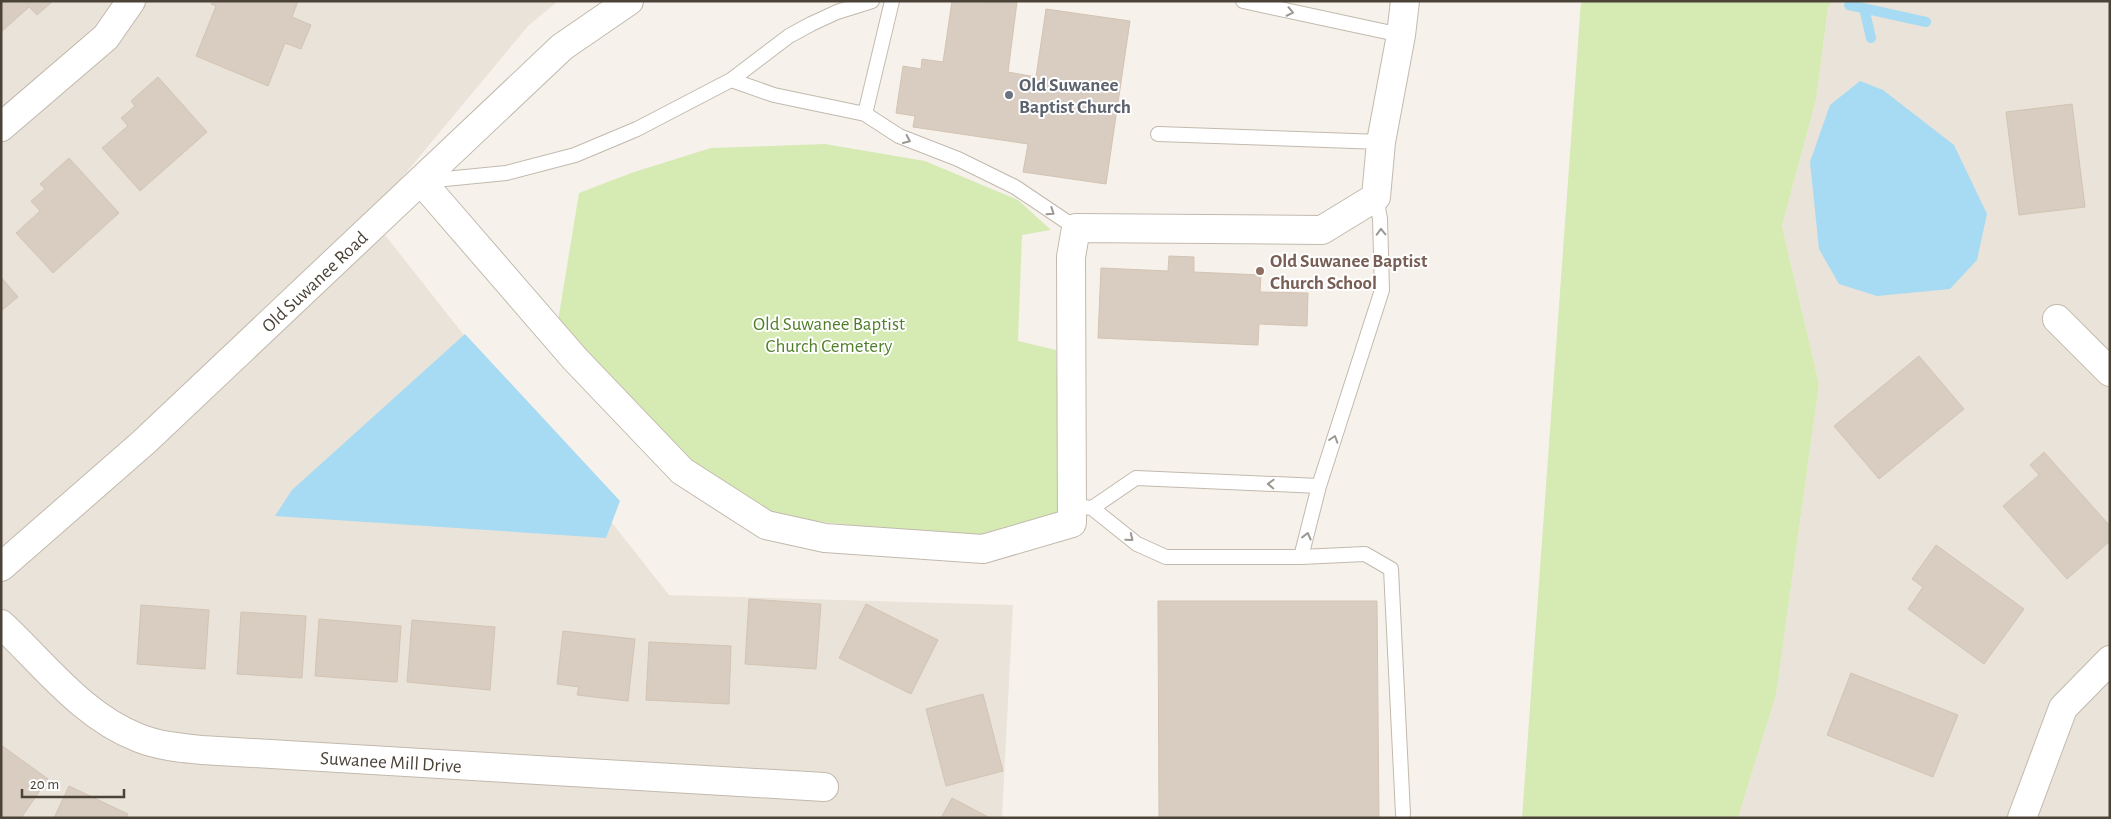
<svg xmlns="http://www.w3.org/2000/svg" width="2111" height="819" font-family="'Alegreya Sans',sans-serif">
<rect width="100%" height="100%" fill="#f6f2eb"/>
<path fill="#eae3d9" d="M1,1H558L528,26L370,216L669,595L1013,605L1002,818H1Z
M1833,1H2110V818H1738L1776,695L1819,384L1782,226L1816,100L1828,8Z"/>
<path fill="#d6eab4" d="M1581,1H1833L1828,8L1816,100L1782,226L1819,384L1776,695L1738,818H1522Z
M825,144L925,161L1018,200L1051,230L1022,235L1018,341L1056,350L1061,506L1054,517L976,539L788,518L749,504L699,474L558,321L579,193L634,172L711,148Z"/>
<path fill="#a7daf3" d="M1860,81L1883,90L1954,145L1987,214L1977,260L1950,289L1877,296L1839,284L1819,249L1810,162L1830,105Z
M465,334L620,501L606,538L275,516L292,490Z"/>
<g fill="none" stroke-linecap="round" stroke-linejoin="round">
<path stroke="#a7daf3" stroke-width="10" d="M1849,5L1926,22
M1864,8L1871,38"/>
</g>
<path fill="#d8cdc0" stroke="#d3c4b3" d="M1,1H53L37,15L29,7L1,32Z
M213,1H298L292,17L311,25L301,49L285,43L268,86L196,56L216,6L211,4Z
M952,1L1017,2L1008,72L1036,77L1046,9L1130,21L1106,184L1023,172L1028,144L913,127L915,116L896,113L903,66L921,69L922,59L943,62Z
M158,77L207,132L140,191L102,148L128,126L121,118L135,106L131,101Z
M2072,104L2085,207L2019,215L2006,112Z
M69,158L119,213L53,273L16,233L40,211L31,201L45,189L40,184Z
M1169,256L1194,257V272L1261,275L1260,292L1308,293L1307,326L1259,324L1258,345L1098,338L1101,268L1168,271Z
M1,277L18,297L1,311Z
M1919,356L1964,409L1879,479L1834,426Z
M2044,452L2110,526V541L2067,579L2003,506L2039,475L2030,465Z
M1936,545L2024,609L1984,664L1908,609L1923,587L1912,579Z
M749,599L821,604L816,669L745,664Z
M1158,601H1377L1379,818H1159Z
M866,604L938,640L911,694L839,658Z
M141,605L209,610L205,669L137,664Z
M241,612L306,616L302,678L237,674Z
M319,619L401,626L397,682L315,676Z
M412,620L495,627L490,690L407,682Z
M563,631L635,639L628,701L577,695L579,687L557,684Z
M649,642L731,646L729,704L646,700Z
M1851,673L1958,715L1933,777L1827,735Z
M983,694L1003,771L946,786L926,709Z
M1,745L48,779L21,818H1Z
M69,786L128,814L126,818H54Z
M952,798L990,818H941Z"/>
<g fill="none" stroke-linecap="round" stroke-linejoin="round">
<defs>
<path id="service" d="M1243,1L1401,35
M731,80L774,95L865,114L892,1
M865,114L899,136L958,159L1015,187L1076,228
M1158,134L1381,142
M425,181L506,173L575,155L637,129L731,80L789,36L811,24L837,12L872,1
M1073,506L1092,508L1137,544L1166,557H1301L1319,486L1382,290L1380,219L1376,197
M1092,508L1136,478L1319,486
M1301,557L1365,554L1391,569L1403,814"/>
<g id="minor">
<path d="M1,127L106,37L131,1"/>
<path d="M421,181L575,359L682,471L766,525L825,538L983,549L1072,523L1071,257L1076,228L1322,230L1376,197L1381,142L1401,35L1405,1"/>
<path d="M2057,319L2110,372"/>
<path id="s1" d="M1,624C44,664 82,716 139,738C159,746 181,748 202,750L824,787"/>
<path d="M2022,818L2063,708L2110,660"/>
</g>
<g id="tertiary">
<path id="s2" d="M1,567L144,442L562,47L629,1"/>
</g>
</defs>
<use href="#service" stroke="#c2b9ad" stroke-width="16"/>
<use href="#minor" stroke="#c2b9ad" stroke-width="30"/>
<use href="#tertiary" stroke="#c2b9ad" stroke-width="30"/>
<use href="#service" stroke="#fff" stroke-width="14"/>
<use href="#minor" stroke="#fff" stroke-width="28"/>
<use href="#tertiary" stroke="#fff" stroke-width="28"/>
</g>
<defs><path id="oneway-chevron" d="M-2-3.5L2.5 0L-2 3.5" fill="none" stroke-width="1.6" stroke-linecap="round" stroke-linejoin="round" transform="scale(1.25)"/></defs>
<g stroke="#9c9792">
<use href="#oneway-chevron" transform="translate(1290 12) rotate(12)"/>
<use href="#oneway-chevron" transform="translate(907 140) rotate(25)"/>
<use href="#oneway-chevron" transform="translate(1051 212) rotate(34)"/>
<use href="#oneway-chevron" transform="translate(1381 232) rotate(-91)"/>
<use href="#oneway-chevron" transform="translate(1334 439) rotate(-72)"/>
<use href="#oneway-chevron" transform="translate(1271 484) rotate(-178)"/>
<use href="#oneway-chevron" transform="translate(1307 536) rotate(-76)"/>
<use href="#oneway-chevron" transform="translate(1130 538) rotate(39)"/>
</g>
<circle fill="#6b7280" stroke="#fff" stroke-width="2" cx="1009" cy="95" r="5"/>
<circle fill="#8d6e63" stroke="#fff" stroke-width="2" cx="1260" cy="271" r="5"/>
<g text-anchor="middle" stroke-width="4" stroke-linejoin="round" paint-order="stroke">
<g font-size="19" font-weight="bold" fill="#5b616d" stroke="#fff" text-anchor="start">
<text x="1019" y="91">Old Suwanee<tspan x="1019" dy="22">Baptist Church</tspan></text>
</g>
<g font-size="19" font-weight="bold" fill="#785e54" stroke="#fff" text-anchor="start">
<text x="1270" y="267">Old Suwanee Baptist<tspan x="1270" dy="22">Church School</tspan></text>
</g>
<g font-size="19" fill="#4b4238" stroke="#fff">
<text dy="7" stroke="none"><textPath href="#s2" startOffset="424">Old Suwanee Road</textPath></text>
<text dy="7" stroke="none"><textPath href="#s1" startOffset="434">Suwanee Mill Drive</textPath></text>
</g>
<g font-size="19" fill="#507f29" stroke="#fff">
<text x="829" y="330">Old Suwanee Baptist<tspan x="829" dy="22">Church Cemetery</tspan></text>
</g>
</g>
<rect width="2111" height="819" fill="none" stroke="#4b4238" stroke-width="5"/>
<path d="M22 789v8h102v-8" fill="none" stroke="#4b4238" stroke-width="2.5"/>
<text x="30" y="789" font-size="15" fill="#4b4238" stroke="#ffffff" stroke-width="4" paint-order="stroke">20 m</text>
</svg>
